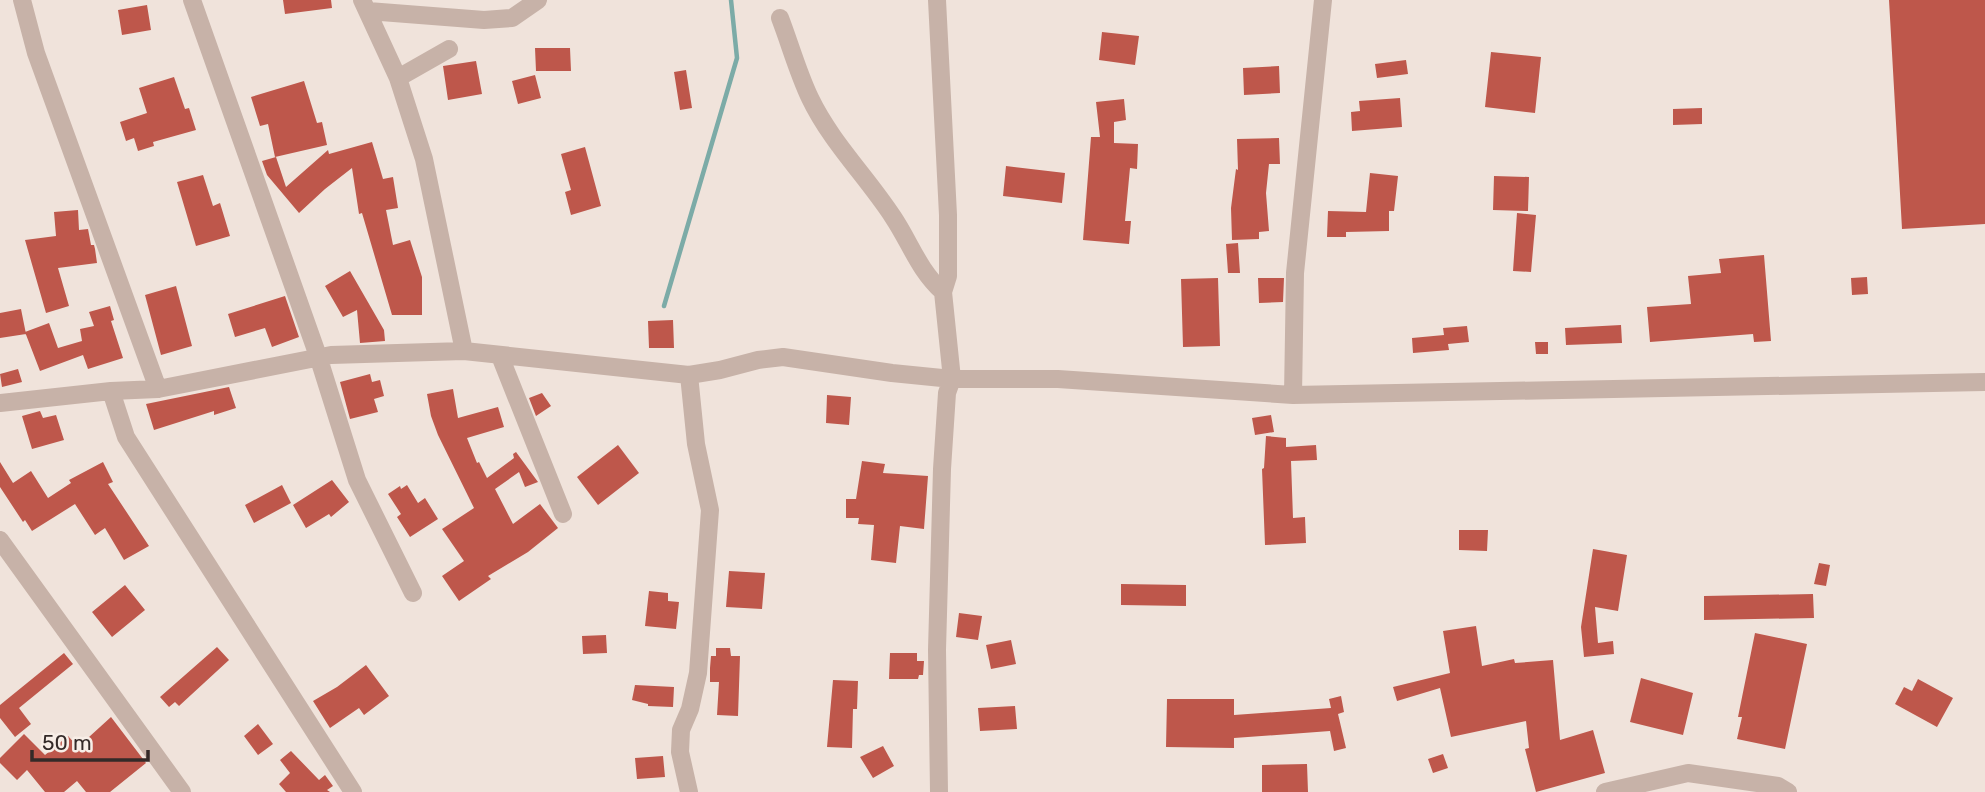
<svg xmlns="http://www.w3.org/2000/svg" width="1985" height="792" font-family="Rubik,sans-serif">
<rect width="100%" height="100%" fill="#f0e3db"/>
<g fill="none" stroke-linecap="round" stroke-linejoin="round">
<path stroke="#7caba7" stroke-width="4.5" d="M664,306L737,58L731,0"/>
</g>
<path fill="#be574b" d="M283,0H331L332,8L285,14Z
M1889,0H1985V224L1902,229Z
M147,5L151,30L122,35L118,10Z
M1102,32L1139,36L1135,65L1099,60Z
M535,48H570L571,71H536Z
M1491,52L1541,57L1535,113L1485,107Z
M1406,60L1408,74L1377,78L1375,64Z
M476,61L482,94L448,100L443,66Z
M1279,66L1280,93L1244,95L1243,68Z
M686,70L692,108L680,110L674,72Z
M535,75L541,98L518,104L512,81Z
M174,77L185,109L189,108L196,130L153,142L154,146L138,151L134,138L126,141L120,122L147,113L139,88Z
M304,81L317,123L322,122L327,145L275,157L268,124L260,126L251,97Z
M1400,98L1402,127L1352,131L1351,112L1360,111L1359,101Z
M1124,99L1126,120L1114,122V143L1138,144L1137,169L1130,168L1125,221H1131L1129,244L1083,240L1091,137H1100L1096,102Z
M1702,108V124L1673,125V109Z
M1279,138L1280,164H1269L1266,193L1269,231L1259,232V239L1232,240L1231,208L1236,169L1238,170L1237,139Z
M372,142L383,179L393,177L398,208L386,210L393,245L410,240L422,277V315H392L362,213L359,214L352,168L325,189L299,213L267,175L262,161L276,157L286,187L328,150L329,154Z
M585,147L601,206L571,215L565,192L571,190L561,154Z
M1006,166L1065,173L1062,203L1003,196Z
M1370,173L1398,176L1394,211H1389V231L1346,232V237H1327L1328,211L1366,212Z
M203,175L213,206L220,203L230,236L196,246L177,182Z
M1494,176L1529,177L1528,211L1493,210Z
M78,210L79,230L88,229L91,245H94L95,249L97,263L58,268L69,306L46,313L25,240L56,236L54,212Z
M1517,213L1536,215L1531,272L1513,271Z
M1238,243L1240,273H1228L1226,244Z
M1764,255L1771,341L1754,342L1753,334L1650,342L1647,307L1691,304L1688,276L1721,273L1719,259Z
M350,271L384,330L385,341L360,343L357,310L343,317L325,286Z
M1867,277L1868,294L1852,295L1851,278Z
M1218,278L1220,346L1183,347L1181,279Z
M1258,278H1284L1283,302L1259,303Z
M176,286L192,346L161,355L145,295Z
M285,296L299,337L272,347L265,328L235,337L228,314Z
M110,306L114,320L111,321L123,358L88,369L83,355L40,371L25,332L49,323L58,348L82,341L80,329L94,326L89,312Z
M21,309L26,334L0,338V313Z
M673,320L674,348H649L648,321Z
M1621,325L1622,343L1566,345L1565,328Z
M1467,326L1469,342L1448,344L1449,350L1413,353L1412,338L1444,335L1443,328Z
M1535,342H1548V354H1536Z
M18,369L22,382L2,387L0,374Z
M370,374L372,382L380,380L384,396L374,399L378,412L350,419L340,382Z
M229,387L236,408L214,415V411L154,430L146,404Z
M453,389L458,418L498,407L504,427L467,438L477,463L479,462L487,478L514,458L513,454L516,452L538,482L525,487L519,472L495,489L513,524L540,504L558,528L528,552L488,576L491,579L459,601L442,576L464,561L442,529L474,508L438,435L431,416L427,394Z
M542,393L551,406L536,416L529,398Z
M827,395L851,397L849,425L826,423Z
M40,411L43,418L56,415L64,440L32,449L22,416Z
M1271,415L1274,432L1255,435L1252,418Z
M1266,436L1286,438V447L1316,445L1317,460L1291,461L1293,518L1305,517L1306,543L1265,545L1262,469L1264,468Z
M618,445L639,473L598,505L577,477Z
M862,461L885,464L883,473L928,476L924,529L900,526L896,563L871,560L874,525L858,524L859,518H846V499H856Z
M0,462L13,483L31,471L48,498L71,483L69,480L103,462L113,482L108,484L149,546L124,560L105,528L95,535L75,504L32,531L25,520L23,522L0,487Z
M332,480L349,502L331,517L329,514L306,528L293,505Z
M282,485L291,503L254,523L245,505Z
M407,485L418,503L425,498L438,519L410,537L397,517L401,514L388,494L400,486L401,489Z
M1459,530H1488L1487,551L1459,550Z
M1593,549L1627,555L1618,611L1595,607L1598,643L1613,641L1614,654L1584,657L1581,627Z
M1819,563L1830,565L1826,586L1814,584Z
M729,571L765,573L762,609L726,607Z
M1121,584L1186,585V606L1121,605Z
M125,585L145,610L112,637L92,612Z
M649,591L668,593V601L679,602L676,629L645,626Z
M1813,594L1814,618L1704,620V596Z
M959,613L982,616L978,640L956,637Z
M1476,626L1482,666L1514,659L1515,663L1553,660L1560,740L1593,730L1605,773L1536,792L1525,749L1529,748L1526,721L1451,737L1440,688L1397,701L1393,687L1450,673L1443,631Z
M1755,633L1807,644L1785,749L1737,739L1742,717H1738Z
M606,635L607,653L583,654L582,636Z
M1011,640L1016,664L991,669L986,645Z
M217,647L229,660L179,706L175,702L169,707L160,697Z
M716,648H730L731,656H740L738,716L717,715L719,682H710V668L711,656H716Z
M64,653L73,664L19,708L31,724L15,737L0,718V705Z
M890,653H917V661H924L923,675H919L918,679H889Z
M366,665L389,696L364,715L359,708L330,728L313,701L337,687Z
M1641,678L1693,693L1683,735L1630,722Z
M1918,679L1953,698L1937,727L1895,704L1904,687L1912,691Z
M833,680L858,681L857,709H853L852,748L827,747Z
M635,685L674,687L673,707L648,706V704L632,700Z
M1341,696L1344,712L1338,714L1346,748L1334,751L1330,731L1234,738V748L1166,747L1167,699H1234V715L1331,708L1329,699Z
M1015,706L1017,729L980,731L978,708Z
M111,717L146,763L110,792H86L77,781L64,792H45L27,770L17,780L0,763V758L24,734L45,755L68,736L78,747Z
M258,724L273,744L258,755L244,736Z
M883,746L894,766L873,778L860,757Z
M291,751L319,780L325,775L333,786L327,790L330,792H286L279,784L290,773L280,760Z
M1443,754L1448,768L1433,773L1428,759Z
M663,756L665,777L637,779L635,758Z
M1307,764L1308,792H1262V765Z"/>
<g fill="none" stroke-linecap="round" stroke-linejoin="round">
<path stroke="#c7b2a8" stroke-width="18" d="M22,0L36,53L158,389
M192,0L318,356L357,480L413,593
M362,0L398,78L424,159L464,351
M937,0L948,215V276L943,292L952,379L947,393L942,469L937,650L939,792
M368,11L484,20L512,18L538,0
M780,18C790,44 798,73 810,98C831,142 867,177 893,217C911,244 918,269 943,292
M398,78L449,49
M500,356L563,514
M111,391L126,437L353,792
M1293,395L1295,273L1323,0
M0,403L111,391L158,389L331,355L464,351L689,375L720,370L758,360L783,357L892,373L952,379H1058L1293,395L1985,382
M0,540L182,792
M689,792L680,752L681,730L690,709L698,673L710,510L696,444L689,375
M1605,792L1688,773L1778,786L1788,792"/>
</g>
<path d="M32 750v10h116v-10" fill="none" stroke="#342a28" stroke-width="3.5"/>
<text x="42" y="750" font-size="21" fill="#342a28" stroke="#f8eee7" stroke-width="5" paint-order="stroke">50 m</text>
</svg>
